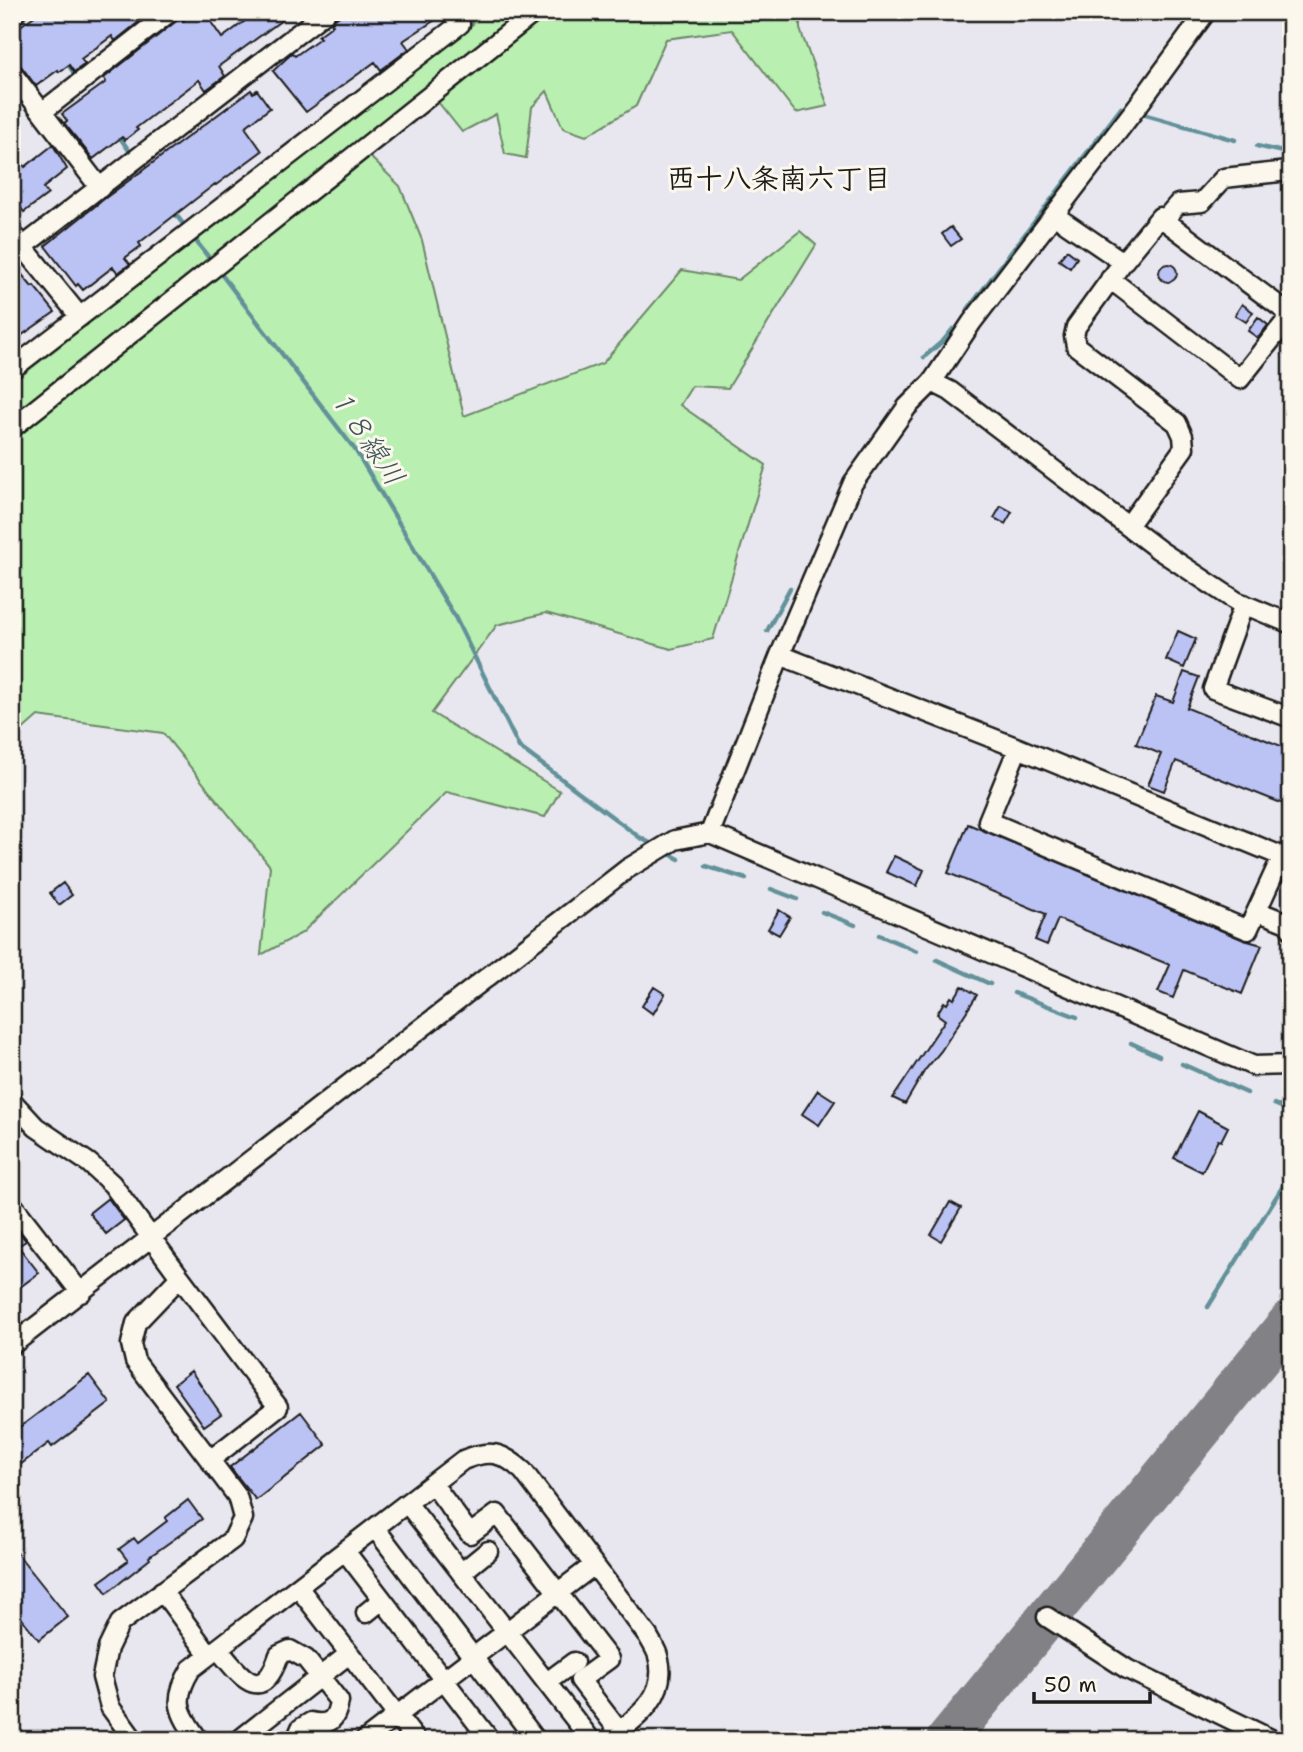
<svg xmlns="http://www.w3.org/2000/svg" width="1303" height="1752" font-family="'Shantell Sans','Klee One',sans-serif">
<rect width="100%" height="100%" fill="#e8e7ef"/>
<filter id="ink" filterUnits="userSpaceOnUse"><feTurbulence type="fractalNoise" baseFrequency=".0143" numOctaves="2"/><feDisplacementMap in="SourceGraphic" scale="14" xChannelSelector="R" yChannelSelector="G"/><feConvolveMatrix kernelMatrix="1 2 1 2 8 2 1 2 1" color-interpolation-filters="sRGB"/></filter>
<g filter="url(#ink)">
<path fill="#b9efb1" stroke="#6a8666" stroke-width="2" d="M465,12H800V29L828,106L796,113L732,30L666,39L636,106L586,136L563,128L547,91L532,107L526,158L505,154L496,114L462,132L426,87L357,144L400,186L422,240L464,416L603,363L682,270L738,280L800,231L816,245L728,388L692,386L680,405L766,465L713,639L671,649L546,613L497,625L432,713L560,791L545,817L447,792L302,933L261,955L270,866L163,733L38,716L12,739V383L473,24Z"/>
<g fill="none" stroke-linecap="round" stroke-linejoin="round">
<path stroke="#629199" stroke-width="4.5" d="M65,60L78,79
M1146,115L1235,140
M118,135L133,156
M1257,146L1291,154
M173,211L187,229
M192,236L213,263
M218,270L356,451L455,617L519,747L639,837L657,847
M968,309L1121,108
M924,357L944,340L953,329
M767,631L790,588
M664,851L679,859
M706,866L746,879
M771,889L797,899
M822,912L855,925
M879,935L917,951
M937,960L990,984
M1014,993L1077,1017
M1131,1043L1159,1056
M1182,1064L1247,1093
M1274,1104L1291,1111
M1208,1307L1291,1173"/>
<path stroke="#828286" stroke-width="42" d="M947,1740L1291,1320"/>
</g>
<path fill="#bbc3f5" stroke="#1c1c1c" stroke-width="2" d="M40,12H141L145,17L115,41L112,36L81,59L85,64L74,72L69,65L59,72L58,70L36,86L21,66L12,62V32Z
M195,12H204L222,38L257,12H277L282,20L219,66L225,76L206,90L199,80L136,128L138,130L125,140L122,137L93,159L64,123L67,121L62,114L106,82L104,78L179,19L181,17L183,21Z
M345,12H440L441,16L403,41L409,49L381,70L375,62L306,112L273,71L292,53L295,56L320,38L318,36L333,25L331,22Z
M251,90L253,93L257,90L270,108L245,127L262,151L216,185L215,184L139,243L141,246L125,258L130,264L118,273L113,267L83,290L78,284L76,286L45,246L104,199Z
M53,145L67,169L43,188L48,194L24,212L12,197V192L18,188L12,180V150L25,167Z
M951,227L961,239L951,246L942,234Z
M1067,250L1077,258L1070,268L1059,260Z
M1159 273a9 9 0 1 1 18 0a9 9 0 1 1-18 0Z
M12,266H15L32,287L34,286L55,312L12,342Z
M1242,304L1253,312L1246,322L1235,315Z
M1258,317L1268,325L1258,338L1248,331Z
M1001,506L1012,512L1005,524L994,518Z
M1178,631L1196,639L1184,668L1166,660Z
M1184,672L1199,677L1187,708L1291,750V807L1176,761L1164,791L1148,785L1161,754L1136,744L1156,696L1173,702Z
M968,824L1244,940L1262,945L1242,994L1184,970L1173,998L1158,992L1170,965L1058,919L1047,945L1035,940L1046,914L948,873Z
M894,856L924,870L917,886L886,872Z
M63,883L72,895L59,905L50,893Z
M779,910L790,917L779,935L768,929Z
M962,986L977,995L941,1051L925,1070L905,1104L893,1098L945,1020L937,1014L944,1002L947,1004L951,997L954,999Z
M654,987L665,994L653,1014L642,1006Z
M818,1090L835,1101L819,1125L802,1114Z
M1198,1111L1228,1127L1221,1141L1218,1140L1202,1172L1174,1158Z
M108,1198L124,1220L106,1234L89,1213Z
M950,1202L961,1208L941,1241L931,1235Z
M12,1223L26,1241L18,1246L39,1273L12,1293Z
M191,1371L221,1414L204,1426L174,1384Z
M89,1375L110,1403L52,1447L49,1443L12,1471V1433Z
M301,1412L326,1445L256,1500L230,1467Z
M188,1500L202,1519L149,1557L150,1559L107,1593L99,1582L128,1561L119,1549L134,1538L138,1543L167,1521L165,1518Z
M12,1547L68,1617L39,1640L12,1606Z"/>
<g fill="none" stroke-linecap="round" stroke-linejoin="round">
<defs>
<path id="minor" d="M12,15L16,12
M12,73L100,188
M42,112L170,12
M1054,215L1123,262
M1165,219L1178,204L1202,202L1224,178L1288,171L1291,168
M12,233L80,317
M12,255L326,12
M1110,279L1240,379L1291,315
M12,369L460,24L451,12
M932,382L950,391L1159,550L1236,601L1291,624
M12,428L535,12
M1128,526L1184,448L1183,436L1177,423L1076,346L1074,336L1076,327L1123,262L1160,217L1291,315
M1244,604L1213,689L1291,718
M780,655L1018,748L1291,860
M1018,748L988,821L1248,930L1282,856
M710,833L780,655L853,483L907,407L932,382L972,322L1142,100L1206,12
M1257,911L1287,923L1291,929
M12,1101L36,1127L89,1163L112,1184L180,1277L136,1323L131,1344L135,1361L237,1496L243,1518L233,1539L120,1623L108,1648L102,1677L110,1707L134,1740
M12,1204L81,1293
M180,1277L278,1407L210,1460
M12,1345L627,869L675,840L710,833L1254,1066L1291,1065
M433,1484L470,1534L497,1514L609,1659L580,1680L619,1731
M407,1503L591,1740
M375,1528L536,1740
M345,1551L490,1740
M461,1573L488,1551
M298,1587L416,1740
M162,1591L209,1655
M366,1613L382,1600
M1047,1617L1127,1669L1273,1740
M218,1649C240,1675 261,1708 279,1655L290,1650L306,1659L339,1701C336,1720 330,1726 311,1722L301,1728L296,1740
M547,1682L574,1662
M199,1740C178,1712 172,1700 191,1669L463,1460C490,1449 502,1452 523,1471L648,1636C651,1642 656,1649 658,1656C670,1696 635,1719 608,1740
M239,1740L349,1654
M365,1740L594,1565"/>
</defs>
<use href="#minor" stroke="#1c1c1c" stroke-width="23"/>
<use href="#minor" stroke="#fbf7ec" stroke-width="18"/>
</g>
</g>
<g text-anchor="middle" stroke-width="6" stroke-linejoin="round" paint-order="stroke">
<g font-size="28" font-weight="bold" fill="#1c1c1c" stroke="#fbf7ec">
<text x="779" y="188">西十八条南六丁目</text>
</g>
<g font-size="28" font-style="italic" fill="#3f565a" stroke="#fbf7ec">
<text transform="translate(367 436) rotate(56)" y="10">１８線川</text>
</g>
</g>
<rect width="1303" height="1752" fill="none" stroke="#fbf7ec" stroke-width="42"/>
<rect x="21" y="21" width="1261" height="1710" fill="none" stroke="#1c1c1c" stroke-width="2.5" filter="url(#ink)"/>
<path d="M1034 1692v10h116v-10" fill="none" stroke="#1c1c1c" stroke-width="3.5"/>
<text x="1044" y="1692" font-size="21" fill="#1c1c1c" stroke="#fbf7ec" stroke-width="5" paint-order="stroke">50 m</text>
</svg>
